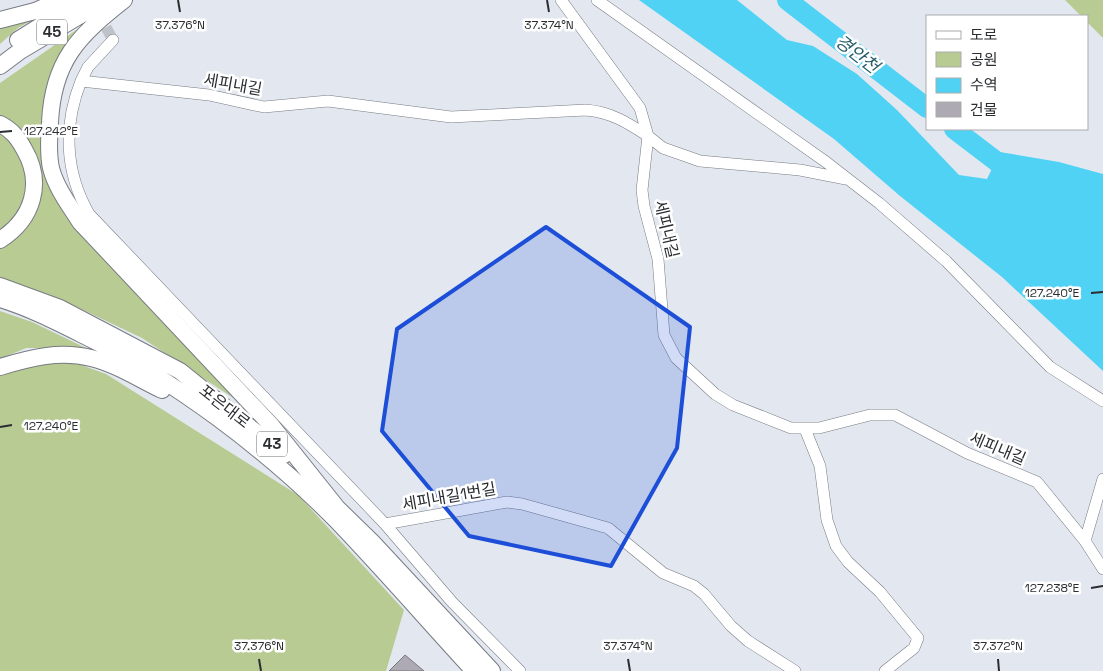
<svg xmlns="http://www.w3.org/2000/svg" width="1103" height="671" font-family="'Space Grotesk','Noto Sans KR',sans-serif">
<rect width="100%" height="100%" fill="#e3e8f0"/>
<path fill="#b8cb92" d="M1065,0H1103V38L1087,22V16H1081Z
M54,8L18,28L0,44V27Z
M82,26L63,51L51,186L238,401L142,338L77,307L0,278V245C10,235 25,224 33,212C46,194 41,156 27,139C20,130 10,122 0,117V83Z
M0,129L12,138L28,174L22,209L0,234Z
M0,311L32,322L86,348H26L0,359Z
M70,361L106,374L298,495L404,610L386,671H0V376L33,364Z"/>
<path fill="#50d2f4" d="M639,0H737L787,40L813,46L857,74L897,110L959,175L987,179L1000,152L1059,162L1103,174V371L1002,277L900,196L834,139Z"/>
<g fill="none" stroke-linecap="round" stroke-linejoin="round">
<path stroke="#50d2f4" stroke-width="20" d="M787,0L927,108
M954,129L1017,177"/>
</g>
<path fill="#adaab3" stroke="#79777d" d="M405,655L424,671H389Z"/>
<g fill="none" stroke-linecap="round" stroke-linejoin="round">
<path stroke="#bec3ca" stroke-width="11" stroke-dasharray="11 5.5" stroke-linecap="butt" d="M98,13L113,40"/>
<defs>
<path id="minor" d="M561,0L640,108L648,136L663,148L700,161L800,170L846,179
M597,0L826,162L879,203L946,261L1050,367L1103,401
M113,40L88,67L81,81L209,95L264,107L328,101L451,117L586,110C611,112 628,123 648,136L642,190L644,206L658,259L664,335L676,358L715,394L733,405L791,428H819L870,415H895L967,453L1037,482L1085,541L1103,569
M81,81C63,126 65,172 89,214L385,524L452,602L520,671
M805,429L820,466L827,520L836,546L848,562L880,592L918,638L914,648L885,671
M385,524L507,502L522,504L608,528L663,573L694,586L704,594L731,626L748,641L795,671
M1085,541L1103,479"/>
<path id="highway" d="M124,0C78,36 53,61 50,122C49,136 48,155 51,168C56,188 70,206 80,222L271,425L338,509
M0,20L35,11L61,0
M18,40L82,0
M0,66L20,51L106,0
M0,124C12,130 18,138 24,149C44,183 33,219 0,240
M0,286L60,308L180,371L284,455
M0,299C30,308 59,323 87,337C174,380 267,450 336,520C383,569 428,621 474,671
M0,367C30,358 60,350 91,358C116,364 139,379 162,390
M330,501L372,542L492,671"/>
</defs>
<use href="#minor" stroke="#777b83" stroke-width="12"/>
<use href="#highway" stroke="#777b83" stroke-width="18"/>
<use href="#minor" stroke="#fff" stroke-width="11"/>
<use href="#highway" stroke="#fff" stroke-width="16"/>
</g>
<path fill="#1d4ed8" fill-opacity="0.2" stroke="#1d4ed8" stroke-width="4" stroke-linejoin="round" d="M546,227L690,327L677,448L611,566L469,536L382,431L397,329Z"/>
<path fill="none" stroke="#2b2d30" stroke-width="2" d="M178,0L180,12M547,0L549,12M0,132L12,131M1091,293L1103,292M0,427L12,425M1091,588L1103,586M259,659L261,671M628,659L630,671M998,659L999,671"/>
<g text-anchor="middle" stroke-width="5" stroke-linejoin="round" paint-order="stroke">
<g fill="#fff" stroke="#6b6c6e" stroke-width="1">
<rect x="37" y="19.5" width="30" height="25" rx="4"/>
<rect x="257" y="431.5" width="30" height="25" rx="4"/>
</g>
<g font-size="15" font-weight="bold" fill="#2b2d30">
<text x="52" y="37">45</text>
<text x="272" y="449">43</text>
</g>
<g font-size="16" fill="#2b2d30" stroke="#fff">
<text transform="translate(233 84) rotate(10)" y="6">세피내길</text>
<text transform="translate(667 229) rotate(77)" y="6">세피내길</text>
<text transform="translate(225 406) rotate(38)" y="6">포은대로</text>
<text transform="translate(998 448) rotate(23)" y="6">세피내길</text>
<text transform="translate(449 496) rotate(-10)" y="6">세피내길1번길</text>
</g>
<g font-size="18" font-style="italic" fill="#285d6b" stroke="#fff">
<text transform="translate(857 54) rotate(38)" y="6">경안천</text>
</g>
</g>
<g font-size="12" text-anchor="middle" fill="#2b2d30" stroke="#fff" stroke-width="5" stroke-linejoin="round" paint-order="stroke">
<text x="180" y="29">37.376°N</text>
<text x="549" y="29">37.374°N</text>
<text x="51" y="135">127.242°E</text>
<text x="1052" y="297">127.240°E</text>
<text x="51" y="430">127.240°E</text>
<text x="1052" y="592">127.238°E</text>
<text x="259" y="650">37.376°N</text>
<text x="628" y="650">37.374°N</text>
<text x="998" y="650">37.372°N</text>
</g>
<rect x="926" y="15" width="162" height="115" fill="#ffffff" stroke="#aaabac"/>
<rect x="936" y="31" width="25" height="8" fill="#ffffff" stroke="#aaabac"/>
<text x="970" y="40" font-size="15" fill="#2b2d30">도로</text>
<rect x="936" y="52" width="25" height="15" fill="#b8cb92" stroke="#aaabac"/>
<text x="970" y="65" font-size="15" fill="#2b2d30">공원</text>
<rect x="936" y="78" width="25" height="15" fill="#50d2f4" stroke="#aaabac"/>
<text x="970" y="90" font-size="15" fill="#2b2d30">수역</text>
<rect x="936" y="102" width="25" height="15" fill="#adaab3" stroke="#aaabac"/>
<text x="970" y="115" font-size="15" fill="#2b2d30">건물</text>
</svg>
